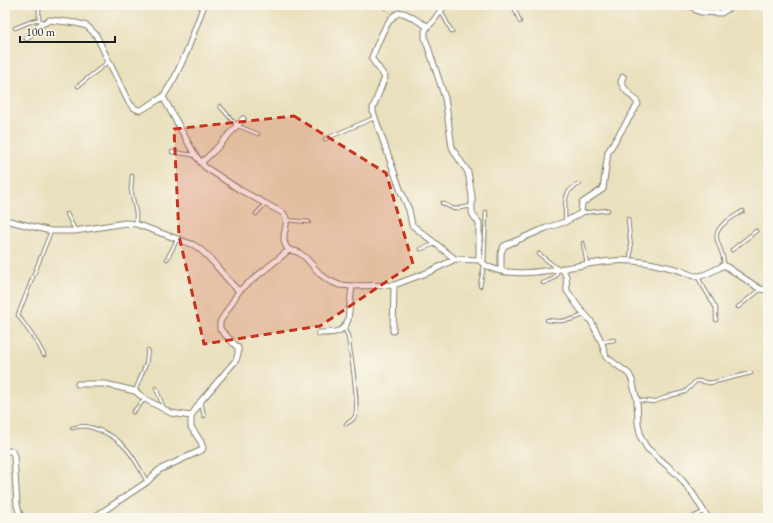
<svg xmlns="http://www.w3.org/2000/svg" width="773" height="523" font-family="'EB Garamond',serif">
<rect width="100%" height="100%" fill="#fbf7ec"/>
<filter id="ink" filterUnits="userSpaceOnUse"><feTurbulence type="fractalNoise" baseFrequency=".025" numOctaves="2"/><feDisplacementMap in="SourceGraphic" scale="8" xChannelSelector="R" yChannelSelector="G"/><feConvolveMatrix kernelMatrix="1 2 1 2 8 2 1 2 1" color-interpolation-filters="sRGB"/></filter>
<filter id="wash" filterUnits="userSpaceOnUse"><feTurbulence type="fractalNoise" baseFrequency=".012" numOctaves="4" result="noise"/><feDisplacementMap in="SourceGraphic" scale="16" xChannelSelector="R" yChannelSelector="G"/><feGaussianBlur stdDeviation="0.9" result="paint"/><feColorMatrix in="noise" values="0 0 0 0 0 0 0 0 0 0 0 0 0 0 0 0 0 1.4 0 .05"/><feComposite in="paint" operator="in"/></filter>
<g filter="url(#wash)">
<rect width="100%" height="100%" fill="#e9e0bd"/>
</g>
<g filter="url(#ink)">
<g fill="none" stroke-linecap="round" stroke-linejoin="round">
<defs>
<path id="lane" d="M39,5V20
M513,5L520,22
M441,11L452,32
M15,28C19,27 35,19 37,20C40,20 41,21 43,22
M78,86L108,62
M220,106L236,125L258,134
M325,139L374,118
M172,152L193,155
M132,176L131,190L136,213V224
M442,203L454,209L472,206
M581,213L608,210
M67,214L75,230
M256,214L265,204
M628,219L631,248L630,260
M287,220L309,222
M565,222C566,204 561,191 580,184
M583,243L587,264
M421,249L435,244
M732,250L756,231
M539,254L558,269C556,279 551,280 543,283
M167,259L177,240
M724,265C724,256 721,251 718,243C711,227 732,218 743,211
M697,276L716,308V320
M480,286L484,265L486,212
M738,307L760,290
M547,320C561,322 572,321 585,314
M344,328L348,336C350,351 360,405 355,416C354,420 349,422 346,424
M602,342L614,340
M44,355L38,344L18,315L51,231
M156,388L164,409
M135,391L146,364L148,350
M637,400L654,402L669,396L685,392L696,381H700L710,383L751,373
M201,402L204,416
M133,412L145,399
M72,428C82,425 87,426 96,429C124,438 134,457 147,482
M709,517L731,515
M691,518L703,512"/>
<path id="street" d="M447,5C438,10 436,21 428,26C419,23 411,15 403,13C389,9 377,46 372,57V59L385,77L373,108V112L400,189L409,210L412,225L455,259
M691,5L696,10L701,12L721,13L734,5
M428,26L425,31V38L445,98L452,147L455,153L468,172L472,196V212L473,215L479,223V260
M27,38L38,26L50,20L76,23L87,26L96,35L128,101C132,106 134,110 141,110L163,97L175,77L187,51L204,5
M163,97L195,155L205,167L240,190L283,213C293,224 276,237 289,250
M201,163L215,150L243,119
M5,220L51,231H75L125,223L136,224L194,245C212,256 223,277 239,291
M562,268L566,276L567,291L580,309L591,321L602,343L606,357L629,374L632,380L637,400L638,423L641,438L647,448L678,475L693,494L708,518
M501,271V253L504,246L546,228L565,222L581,213L582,203L603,189L608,152L638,104C634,95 626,95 621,82L623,77
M393,331L394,285
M319,333C332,333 343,334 348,320L352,286
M78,384H105L135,391L145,399L171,413L191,416
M5,451H12L14,456L17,505L21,518
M103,512L105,518
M93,518L147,482L159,470L202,450L203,448L201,442L191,427V416L201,401L236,360L238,354V348L220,329V322L239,291L289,250L298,252L306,258L320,274L328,280L339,285L352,286L394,285L429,272L455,259L479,260C505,287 578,263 612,261C635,259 657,264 679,270C686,272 691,277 699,276C704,276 719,268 724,265L760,289L768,290"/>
</defs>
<use href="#lane" stroke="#827e6c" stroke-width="4.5"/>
<use href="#street" stroke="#827e6c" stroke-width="7"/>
<path stroke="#827e6c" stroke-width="1" stroke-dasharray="3 3" stroke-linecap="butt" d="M379,5L389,13"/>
<use href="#lane" stroke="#fff" stroke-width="2.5"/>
<use href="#street" stroke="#fff" stroke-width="5"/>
</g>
</g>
<path fill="#c8321e" fill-opacity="0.2" stroke="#c8321e" stroke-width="3" stroke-dasharray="8 5" stroke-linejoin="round" d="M294,116L386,173L413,264L320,326L204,344L179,236L174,129Z"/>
<rect width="773" height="523" fill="none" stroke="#fbf7ec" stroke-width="20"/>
<path d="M20 36v6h95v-6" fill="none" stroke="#1c1c1c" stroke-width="2"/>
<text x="26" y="36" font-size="12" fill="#1c1c1c" stroke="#fbf7ec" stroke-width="3" paint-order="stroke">100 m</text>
</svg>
